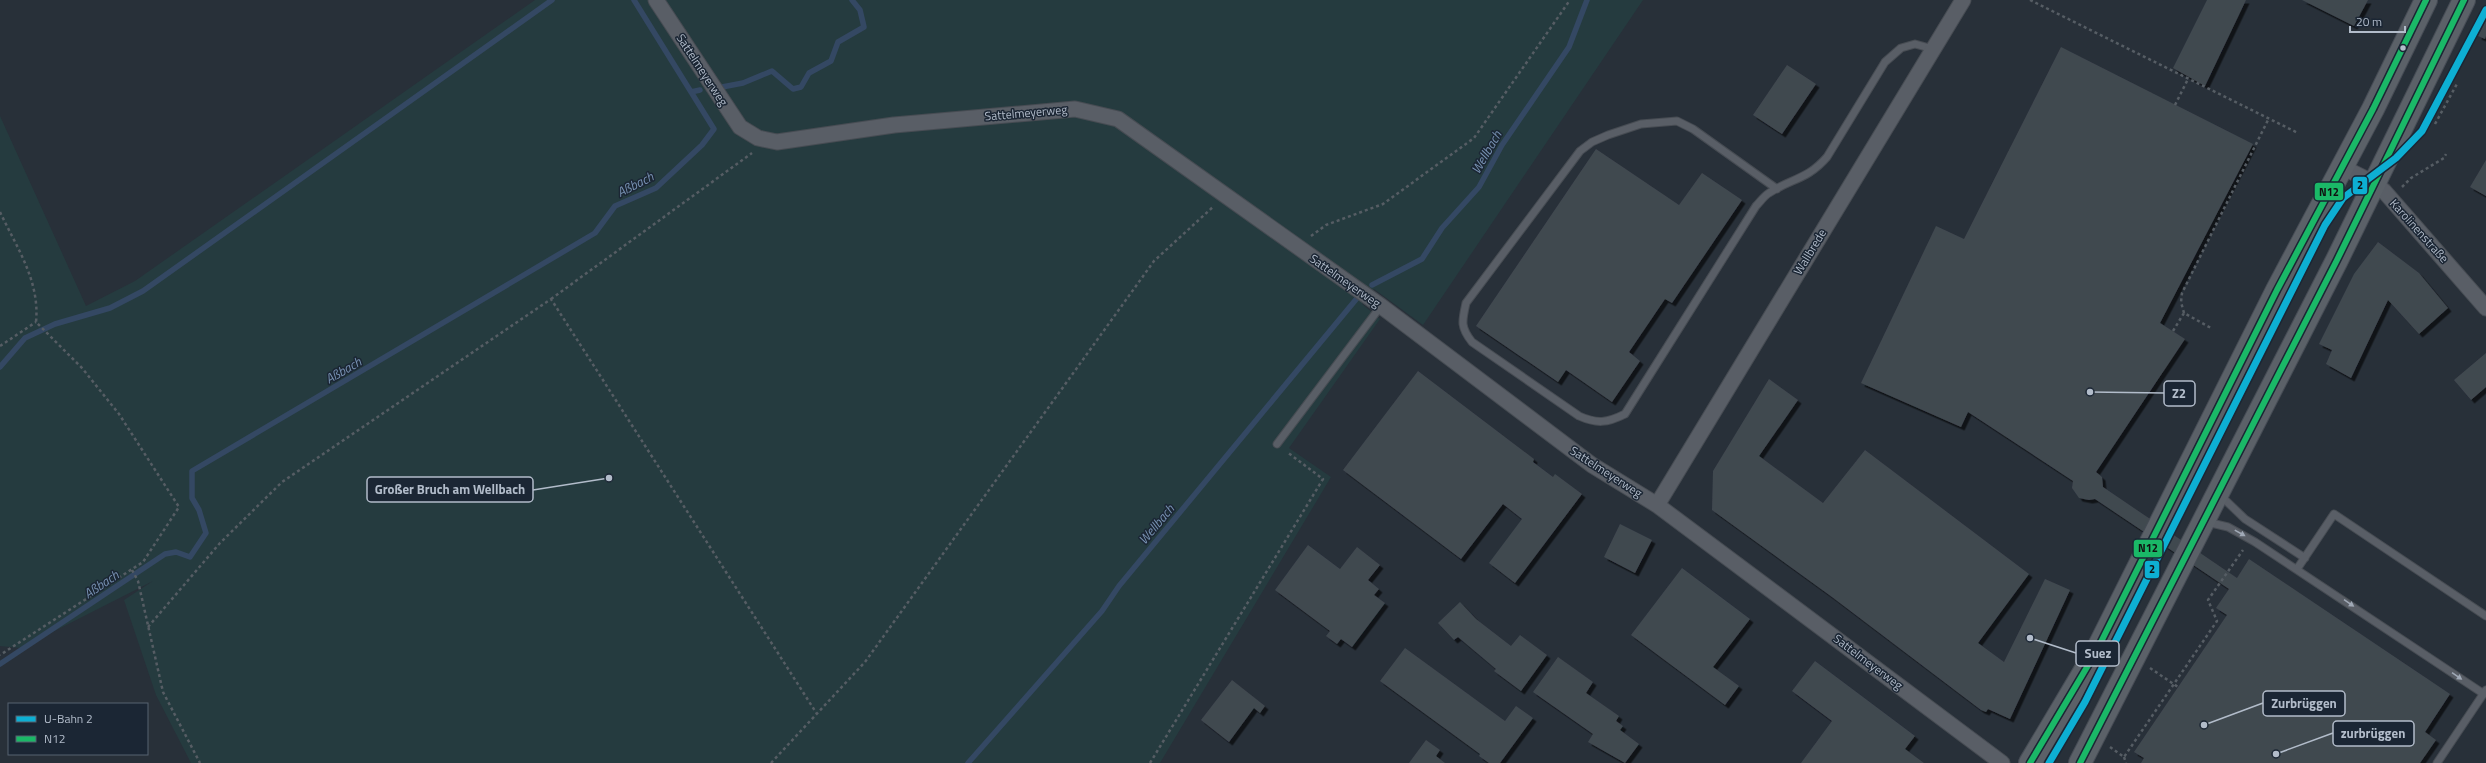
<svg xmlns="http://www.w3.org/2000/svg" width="2486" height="763" font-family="'Titillium Web',sans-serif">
<defs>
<filter id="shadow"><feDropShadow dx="3.5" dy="3.5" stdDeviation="0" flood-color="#0009"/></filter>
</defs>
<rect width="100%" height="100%" fill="#283039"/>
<path fill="#253b3f" d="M535,0H1643L1423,325L1374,289L1362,304L1380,319L1289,448L1331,477L1160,763H191L156,695L124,600L153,581L21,648L0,646V116L86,306L135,281Z"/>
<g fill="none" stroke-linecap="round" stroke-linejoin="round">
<path stroke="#344863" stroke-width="5.5" d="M722,87L743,83L772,71L793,89L801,87L809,73L831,61L838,42L864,27L860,10L852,0
M691,92L700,90
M1372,285L1422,259L1442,228L1479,187L1502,145L1569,47L1587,0
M0,367L25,338L55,324L110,308L143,291L552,0
M0,664L165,554L176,552L190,557L206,533L199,510L192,498V471L595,233L615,206L656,188L702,145L714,129L634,0
M968,763L1102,611L1119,586L1358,297"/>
</g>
<path fill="#414850" filter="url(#shadow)" d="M2207,0H2246L2205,86L2173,68Z
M2302,0H2368L2354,26Z
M2486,20V36L2485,39L2478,36Z
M2061,47L2253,144L2160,323L2185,339L2096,472L2102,477L2103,487L2237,578L2249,559L2450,694L2425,732L2436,740L2420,763H2141L2144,758L2134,752L2227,615L2216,608L2229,589L2095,499L2089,500L2079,498L2072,488L2073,481L1968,412L1961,427L1861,383L1936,226L1964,239Z
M1787,65L1816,84L1782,134L1753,115Z
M1596,149L1679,205L1702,173L1742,200L1672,303L1665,299L1629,352L1640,361L1612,402L1566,370L1558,382L1476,326Z
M2486,160V196L2470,187Z
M2378,242L2419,273L2448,308L2419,334L2388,300L2351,378L2326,364L2332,350L2319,344L2354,274Z
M2486,353V387L2471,400L2454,380Z
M1418,371L1534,459L1533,462L1553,477L1555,474L1582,494L1515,583L1489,563L1522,519L1503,504L1461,559L1343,470Z
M1769,379L1798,400L1759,456L1823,503L1865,450L2029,574L1978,643L2004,662L2045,579L2070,590L2010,719L1988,709L1986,712L1981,710L1832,597L1712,510L1713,471Z
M1620,524L1652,540L1635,573L1604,557Z
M1308,545L1340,569L1357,547L1380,565L1368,580L1379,589L1374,595L1385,603L1352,647L1341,639L1337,644L1326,636L1330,631L1275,590Z
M1682,568L1750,619L1713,667L1739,686L1725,705L1631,635Z
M1460,602L1476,619L1511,646L1520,635L1547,655L1521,691L1494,671L1496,669L1458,637L1454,640L1438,623Z
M1405,648L1505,721L1516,706L1533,718L1500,763H1489L1479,756L1480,754L1380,681Z
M1558,657L1593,682L1586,693L1619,716L1616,721L1623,726L1620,730L1639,744L1625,763L1588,742L1593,734L1533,692Z
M1815,661L1915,736L1905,749L1924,763H1801L1832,721L1792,691Z
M1232,680L1265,706L1260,713L1254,708L1229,742L1201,720Z
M1426,740L1440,750L1436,756L1445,763H1409Z"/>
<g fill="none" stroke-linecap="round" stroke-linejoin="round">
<defs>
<path id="lane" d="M1777,189L1693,129L1677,121L1641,124L1608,135L1592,142L1580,151L1466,303C1462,321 1460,327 1472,342L1579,416C1597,424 1607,423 1625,414L1756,206C1760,202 1764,196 1769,193C1792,178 1807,180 1827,157L1885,62L1901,48L1915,44L1933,49
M1277,444L1381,306
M2220,495L2245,519L2305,558
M2207,522L2228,527L2255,542L2484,694
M2297,569L2334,514L2486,616
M2437,763L2486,690"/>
<path id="street" d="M656,0L740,127L758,138L777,142L894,125L1075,109L1118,119L1381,306L1592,465L1657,505L2002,763
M2342,167L2374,183L2384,191L2486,308
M1657,505L1963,0"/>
<path id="primary" d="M2030,763L2096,652L2277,290L2373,109L2426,0
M2080,763L2337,260L2464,0"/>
</defs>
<use href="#lane" stroke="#474c53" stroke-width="9"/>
<use href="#street" stroke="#474c53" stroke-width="17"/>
<use href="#primary" stroke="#464c55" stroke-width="24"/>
<path stroke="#565d64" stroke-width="2.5" stroke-dasharray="3 3" stroke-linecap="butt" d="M2030,0L2298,133
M2175,105L2188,79
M2435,124L2458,82
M2402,187L2411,178L2444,158L2446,154
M0,212C17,248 40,281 36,322L82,368L119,414L179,507L143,562L0,655
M1311,236L1326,225L1383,204L1474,138L1570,0
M551,299L752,153
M2184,313L2181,302L2182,293L2269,118
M2173,331L2184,313L2211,328
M0,346L36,322
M132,570L138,581L163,692L200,763
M148,627L220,543L282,482L551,299L817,714
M2150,668L2178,687
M2110,747L2124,757L2217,621L2208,600L2243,550
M2124,757L2126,763
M771,763L865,662L1154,261L1214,206
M1150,763L1323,479L1287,452"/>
<use href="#lane" stroke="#595e66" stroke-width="7"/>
<use href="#street" stroke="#595e66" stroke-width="15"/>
<use href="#primary" stroke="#5b6168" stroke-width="22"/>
<defs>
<path id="bus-1" d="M2030,763L2096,652L2277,290L2373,109L2426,0
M2080,763L2337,260L2464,0"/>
</defs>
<use href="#bus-1" stroke="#1b2634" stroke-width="9"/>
<use href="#bus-1" stroke="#1ab867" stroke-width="6"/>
<defs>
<path id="metro-1" d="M2049,763L2085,702L2325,225L2343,198L2396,158L2422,131L2486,10"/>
</defs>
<use href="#metro-1" stroke="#1b2634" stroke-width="10"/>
<use href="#metro-1" stroke="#0dafd3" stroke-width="7"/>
</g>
<defs><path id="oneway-solid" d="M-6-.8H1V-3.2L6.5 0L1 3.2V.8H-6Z"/></defs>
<g fill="#a0a9b6">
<use href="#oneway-solid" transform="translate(2240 533) rotate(29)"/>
<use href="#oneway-solid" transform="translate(2349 603) rotate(34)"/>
<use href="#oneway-solid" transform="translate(2457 676) rotate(34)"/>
</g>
<circle fill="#b2bcca" stroke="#1b2634" stroke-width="1.5" cx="2403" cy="48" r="3.5"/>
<g text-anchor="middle" stroke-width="3" stroke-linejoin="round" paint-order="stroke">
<g font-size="12" fill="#b2bcca" stroke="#1b2634">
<text transform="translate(702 70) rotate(57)" y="4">Sattelmeyerweg</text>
<text transform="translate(1026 113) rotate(-5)" y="4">Sattelmeyerweg</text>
<text transform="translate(2419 231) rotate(48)" y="4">Karolinenstraße</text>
<text transform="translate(1810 252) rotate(-59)" y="4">Wallbrede</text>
<text transform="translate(1345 281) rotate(35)" y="4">Sattelmeyerweg</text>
<text transform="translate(1606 472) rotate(33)" y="4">Sattelmeyerweg</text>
<text transform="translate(1868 662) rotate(37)" y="4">Sattelmeyerweg</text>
</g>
<g font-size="13" font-style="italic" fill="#7892b3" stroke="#1b2634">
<text transform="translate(1486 152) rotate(-60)" y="5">Wellbach</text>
<text transform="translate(635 184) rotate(-27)" y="5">Aßbach</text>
<text transform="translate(343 370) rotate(-30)" y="5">Aßbach</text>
<text transform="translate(1156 524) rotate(-50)" y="5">Wellbach</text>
<text transform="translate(101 584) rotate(-34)" y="5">Aßbach</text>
</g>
</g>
<path fill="none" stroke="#b2bcca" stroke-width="1.5" d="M2090 392L2164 393M609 478L533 490M2030 638L2076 653M2204 725L2263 703M2276 754L2333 733"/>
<g fill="#b2bcca" stroke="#1b2634" stroke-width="1.5">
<circle cx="2090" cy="392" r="4"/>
<circle cx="609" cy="478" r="4"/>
<circle cx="2030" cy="638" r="4"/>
<circle cx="2204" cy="725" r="4"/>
<circle cx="2276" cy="754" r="4"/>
</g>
<g fill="#1b2634" stroke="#b2bcca" stroke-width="1.5">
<rect x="2164" y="381" width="31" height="25" rx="4"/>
<rect x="367" y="477" width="166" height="25" rx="4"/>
<rect x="2076" y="641" width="43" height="25" rx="4"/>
<rect x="2263" y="691" width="82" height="25" rx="4"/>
<rect x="2333" y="721" width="81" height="25" rx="4"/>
</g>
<g font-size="13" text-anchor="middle" font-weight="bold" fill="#b2bcca">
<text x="2179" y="398">Z2</text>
<text x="450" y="494">Großer Bruch am Wellbach</text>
<text x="2098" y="658">Suez</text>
<text x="2304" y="708">Zurbrüggen</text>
<text x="2373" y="738">zurbrüggen</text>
</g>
<g stroke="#1b2634" stroke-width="1.5">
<rect x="2352" y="176" width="16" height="19" rx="4" fill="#0dafd3"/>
<rect x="2314" y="182" width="30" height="19" rx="4" fill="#1ab867"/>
<rect x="2133" y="539" width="30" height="19" rx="4" fill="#1ab867"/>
<rect x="2144" y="560" width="16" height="19" rx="4" fill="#0dafd3"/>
</g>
<g font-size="11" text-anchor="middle" font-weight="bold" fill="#111">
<text x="2360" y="189">2</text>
<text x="2329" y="196">N12</text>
<text x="2148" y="552">N12</text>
<text x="2152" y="573">2</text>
</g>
<rect x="8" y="703" width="140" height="52" fill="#1b2634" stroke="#576270"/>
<rect x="16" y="716" width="20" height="6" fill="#0dafd3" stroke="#576270"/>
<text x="44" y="723" font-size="12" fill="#b2bcca">U-Bahn 2</text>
<rect x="16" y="736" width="20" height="6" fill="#1ab867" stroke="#576270"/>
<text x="44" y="743" font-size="12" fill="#b2bcca">N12</text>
<path d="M2350 26v6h55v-6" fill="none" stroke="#b2bcca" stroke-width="2"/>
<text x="2356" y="26" font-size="12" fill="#b2bcca" stroke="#1b2634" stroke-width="3" paint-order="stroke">20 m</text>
</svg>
